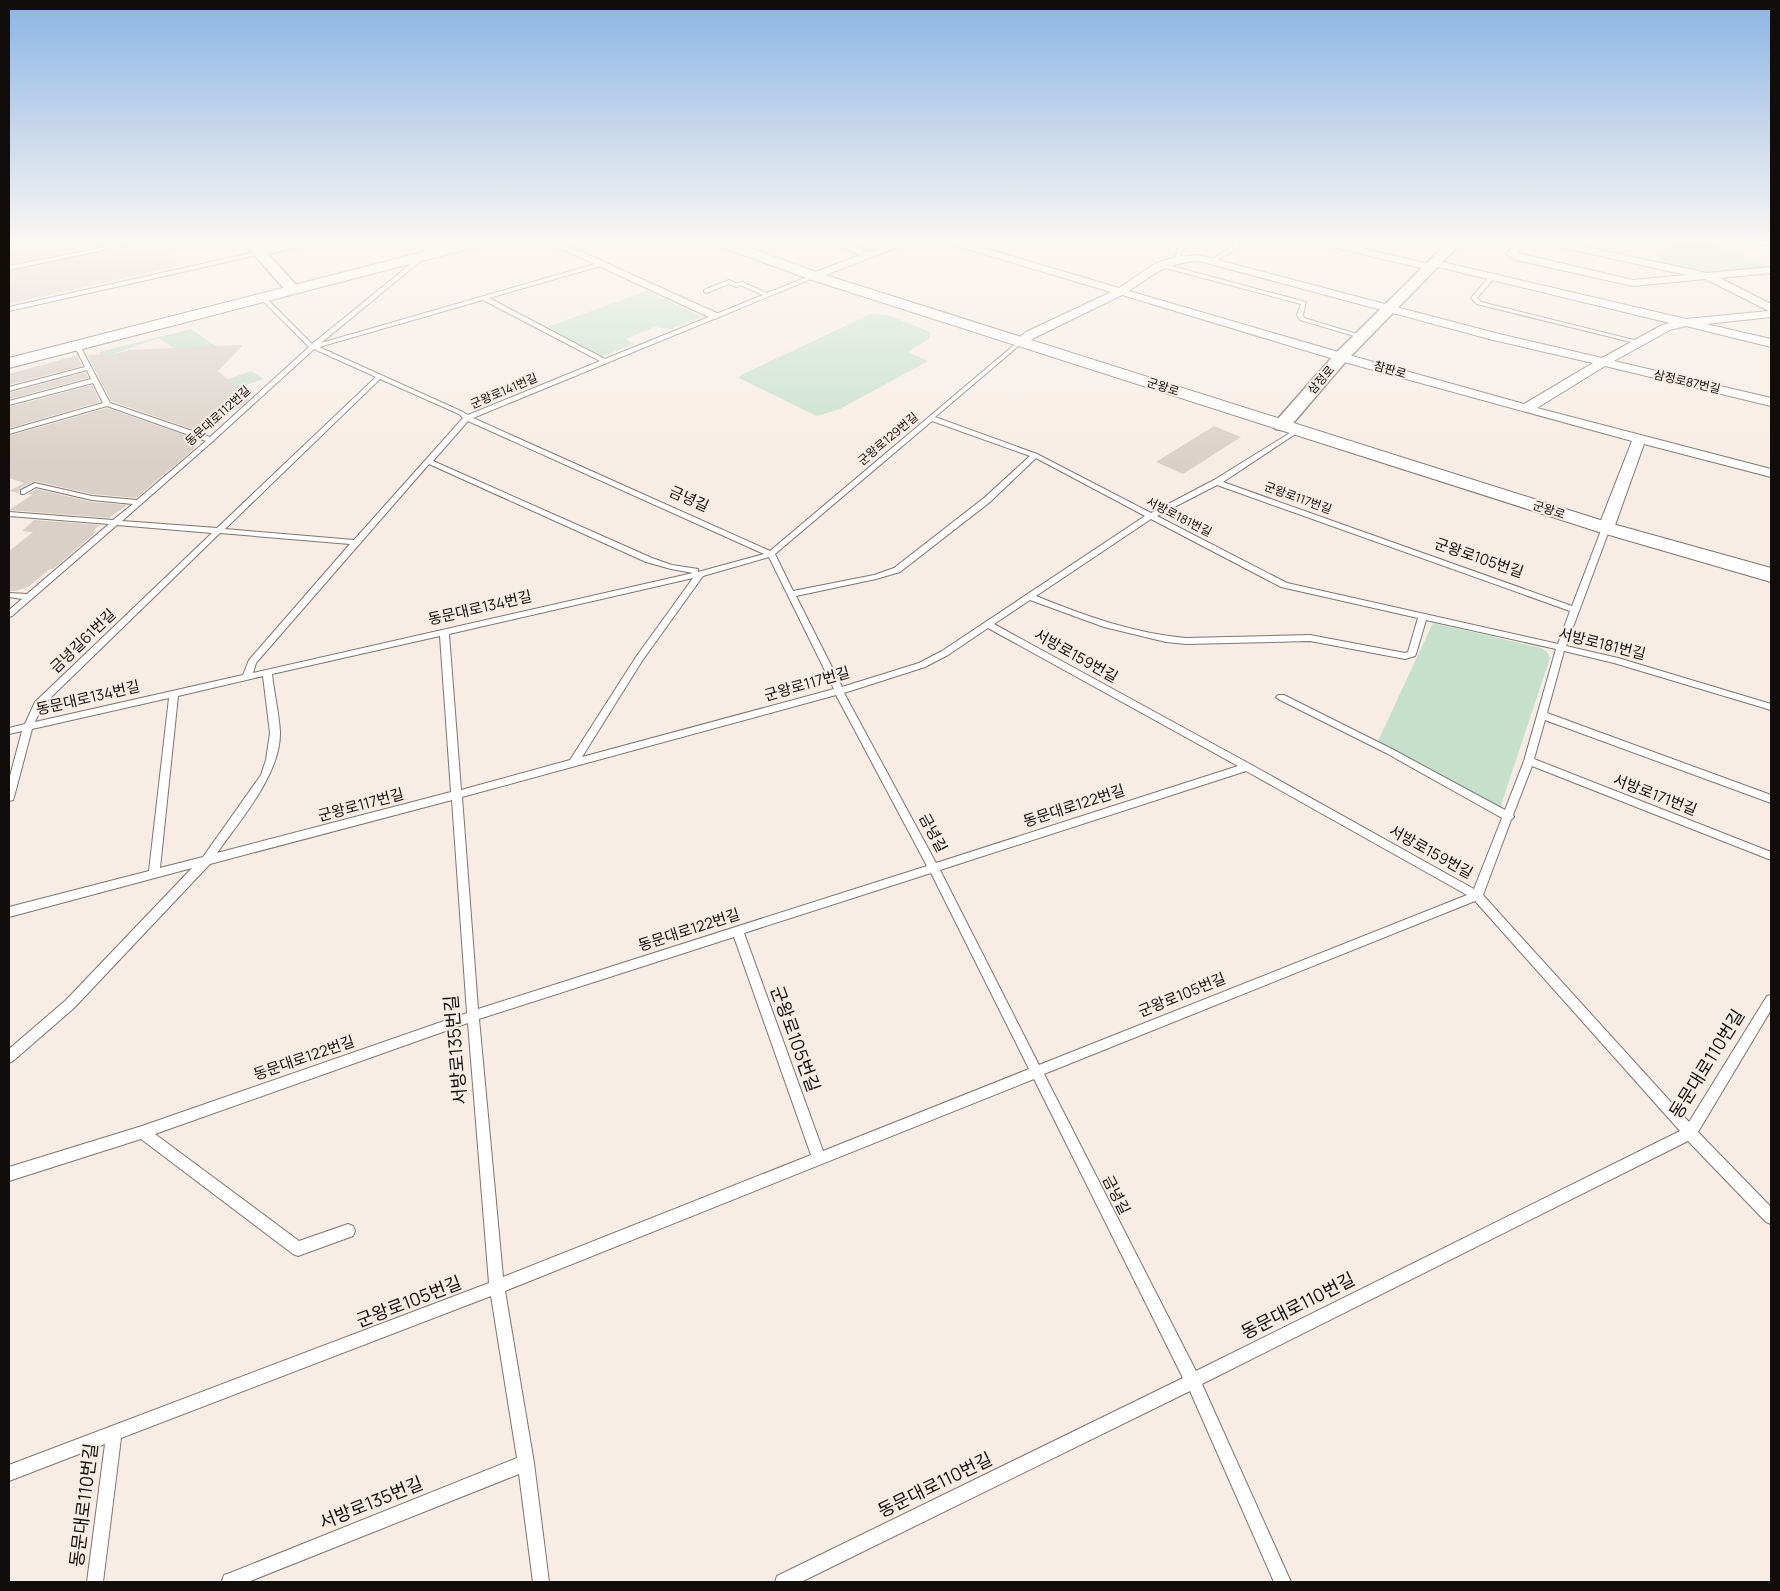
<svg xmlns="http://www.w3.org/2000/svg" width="1780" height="1591" font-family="Manrope,'Noto Sans KR',sans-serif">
<rect width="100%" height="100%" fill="#f7ede5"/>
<path fill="#c5e0cc" d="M1670,242H1698L1716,245L1770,268L1706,273L1657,262Z
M647,291L702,317L670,329L654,327L626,339L634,344L600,357L547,327Z
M871,314L888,315L930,332V338L908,352L928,361L840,409L817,416L739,378L741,375Z
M191,329L220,349L174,348L159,338L113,354L116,382L99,352Z
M251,371L263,379L236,389L223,381Z
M1433,623L1541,648L1547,652L1550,658L1500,808L1378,741Z"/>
<path fill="#d9d0c8" d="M20,242H122L9,264V244Z
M160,242L177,266L9,304V272L139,244V247Z
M243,345L218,371L249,399L239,408L211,420L203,433L111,401L87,355L115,354L129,350Z
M75,356H77L82,366L9,385V374Z
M86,372L88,378L9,399V393Z
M92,385L100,402L9,428V407Z
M107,408L199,440L193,450L136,498L92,494L35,481L20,488L19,493L9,491L24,483L9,478V436Z
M1214,426L1241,437L1183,474L1156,462Z
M36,489L92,502L127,505L109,518L9,510L32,495L28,494Z
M34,520L100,525L94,530L95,533L53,569H50L28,587L15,591H9V551L33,532L22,531Z"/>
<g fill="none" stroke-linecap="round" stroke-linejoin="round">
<defs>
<path id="service" d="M131,242H141L9,270V266Z
M1169,242L1183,243L1190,242L1181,252V260L1176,259L1175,252L1181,246Z
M1234,242H1239L1238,248L1216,261H1212V259L1233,246Z
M1365,242H1371L1361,251H1357V249Z
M260,251L262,252V254L9,311V307Z
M423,254L428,255L321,343L602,262L605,264L604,265L489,298L605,359L763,295L740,285L736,287L729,284L706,293L704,292V290L729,280L736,283L742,282L767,293L812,275H816V277L473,418L770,551L1020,340L1023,342L1022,343L935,417L1037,454L1151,513L1214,480L1298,428L1301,430L1300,431L1223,482L1572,606L1602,528L1606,526H1609L1610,528L1566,646L1618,658L1771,704V710L1614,663L1564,651L1547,713L1771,795V803L1545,720L1534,759L1771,852V860L1532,766L1513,815L1514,817L1511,820L1483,895L1689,1122L1767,996L1771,995V1010L1698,1132L1771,1207V1224L1766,1222L1688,1141L1202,1384L1291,1582H1274L1190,1391L801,1582H775L777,1576L1183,1378L1034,1079L505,1291L534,1463L549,1582H533L519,1474L248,1582L222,1581L224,1575L230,1573L517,1458L491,1296L121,1438L103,1582H87L105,1444L9,1481V1465L489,1283L468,1023L155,1134L299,1241L348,1224L353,1226L355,1231L353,1236L298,1256L293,1254L141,1139L9,1181V1167L142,1126L467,1013L452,800L210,864L74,1008L13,1061L9,1063V1049L66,1000L192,868L9,917V907L149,871L169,698L32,729L14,797L13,800L9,801V780L22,731L9,734V728L25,724L35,702L212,533L117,525L12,616L9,617V610L22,599L9,597V593L27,594L109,524L9,516V512L113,520L133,504L92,500L36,487L24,494H21V490L35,483L92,496L137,500L206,441L107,406L9,434V430L103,403L93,383L9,405V401L91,379L87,370L9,391V387L85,367L74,345L79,344L110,403L210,437L309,347L260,298V296H264L312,344ZM483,300L600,361L468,415L463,412L319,347ZM314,349L376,377L217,528L122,521L213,441ZM380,379L459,414L463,418L354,540L225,529ZM468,421L764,554L698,572V569L672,565L652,558L433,461ZM932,421L1030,456L984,498L894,568L874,575L793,591L775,554ZM1036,458L1145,516L942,651L919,663L842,687L796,596L876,579L900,572L990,502ZM429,464L646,562L671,569L693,573L253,673L256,663ZM1217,485L1570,611L1558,644L1287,583L1157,516ZM1151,519L1281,587L1418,618L1408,652L1405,653L1310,635L1186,638C1133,633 1085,616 1036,596ZM220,533L350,544L249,660L243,675L35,722L42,706ZM769,557L834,689L582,757L642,661L703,576ZM693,578L636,657L570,760L461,790L449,634ZM1030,600L1104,627L1166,642L1186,644L1310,641L1405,659L1415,656L1416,654L1426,620L1556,649L1524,761L1505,810L1392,749L1284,695H1278L1276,697L1278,699L1386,753L1502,818L1474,889L1250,764L994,624ZM988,628L1238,766L936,863L844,693L925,667L948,655ZM440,636L451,792L217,853C240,820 281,774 280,732C279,713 274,693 272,674ZM263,676L270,733L266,760L261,775L203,857L160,868L178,696ZM836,695L927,866L478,1009L462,797ZM1246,771L1467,895L1039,1065L940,870ZM931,873L1029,1069L823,1151L744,933ZM1475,901L1680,1131L1196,1371L1044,1074ZM734,937L811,1155L503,1277L479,1019Z
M1160,263L1306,302L1303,315L1304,318L1364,336L1361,338L1300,320L1297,315L1301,304L1158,266L1157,265Z
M1490,276L1495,277L1477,298L1481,302L1642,342L1639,344L1477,304L1471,298Z"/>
<path id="minor" d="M295,242H313L312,244L260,256L255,253L256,251Z
M434,242H445L429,257H421L420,255L421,253Z
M547,242H560L719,314L721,316L715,319L711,318Z
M830,242H844L870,252L897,242H911L818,278H810L809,276L810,274L860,255Z
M949,242H964L1119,288L1156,263L1176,257L1199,255L1499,334L1602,358L1662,325L1670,323L1434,266L1433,269L1429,270L1320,244L1319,242H1336L1429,264L1430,261L1434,260L1686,319L1769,311L1705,279L1633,286L1516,260L1506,254L1517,242H1527L1518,253L1633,280L1686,275L1551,245L1546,242H1564L1707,273L1771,267V273L1720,278L1771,304V317L1706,324L1771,339V347L1686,326L1670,330L1614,361L1771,398V406L1605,366L1537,408L1771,469V477L1644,444L1614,528L1611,531H1601L1598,528L1632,441L1337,360L1122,295L1034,338L1024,345H1016L1014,342L1026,332L1111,292L950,244ZM1199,261L1493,340L1593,363L1524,404L1345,354L1129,291C1157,272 1164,264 1199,261Z
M1758,242H1771V246L1759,244Z"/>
<path id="tertiary" d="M243,242H257L298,287L300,290L298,293H288Z
M1448,242H1462L1347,360L1288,429L1282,430L1276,429L1273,425L1276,421L1335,354Z"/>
<path id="secondary" d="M462,242H485L483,245L9,368V358Z
M714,242H734L819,273L1613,524L1771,568V582L1599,532L809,279L716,245Z"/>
</defs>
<use href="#service" stroke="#7e766e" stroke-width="2"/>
<use href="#minor" stroke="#7e766e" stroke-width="2"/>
<use href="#tertiary" stroke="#7e766e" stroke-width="3"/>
<use href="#secondary" stroke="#7e766e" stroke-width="2"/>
<use href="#service" fill="#fff" fill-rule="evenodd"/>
<use href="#minor" fill="#fff" fill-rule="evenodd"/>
<use href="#tertiary" fill="#fff" fill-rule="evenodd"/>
<use href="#secondary" fill="#fff" fill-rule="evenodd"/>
</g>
<linearGradient id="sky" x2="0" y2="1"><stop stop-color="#8ab4e4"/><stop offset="0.52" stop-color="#fbf7f3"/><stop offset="1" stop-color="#fbf7f3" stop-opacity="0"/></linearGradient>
<rect width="1780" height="465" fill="url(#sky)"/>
<g text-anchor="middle" stroke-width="4" stroke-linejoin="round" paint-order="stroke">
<g font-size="12" fill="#100d0b" stroke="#f7ede5">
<text transform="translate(1390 370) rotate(16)" y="4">참판로</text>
<text transform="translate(1321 380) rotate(-49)" y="4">삼정로</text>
<text transform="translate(1687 382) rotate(13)" y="4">삼정로87번길</text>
<text transform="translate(1163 387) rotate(18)" y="4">군왕로</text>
<text transform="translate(504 391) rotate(-23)" y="4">군왕로141번길</text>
<text transform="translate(218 416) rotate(-42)" y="4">동문대로112번길</text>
<text transform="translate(888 439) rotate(-40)" y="4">군왕로129번길</text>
<text transform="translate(1298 498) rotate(20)" y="4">군왕로117번길</text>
<text transform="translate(1549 510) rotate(18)" y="4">군왕로</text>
<text transform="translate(1179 517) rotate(27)" y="4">서방로181번길</text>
</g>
<g font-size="15" fill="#100d0b" stroke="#f7ede5">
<text transform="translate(689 499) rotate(24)" y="5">금녕길</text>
<text transform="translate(1479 558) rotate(19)" y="5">군왕로105번길</text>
<text transform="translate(480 608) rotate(-13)" y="5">동문대로134번길</text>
<text transform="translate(83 641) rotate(-44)" y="5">금녕길61번길</text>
<text transform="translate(1602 644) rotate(14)" y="5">서방로181번길</text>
<text transform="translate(1076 656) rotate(29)" y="5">서방로159번길</text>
<text transform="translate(807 684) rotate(-16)" y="5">군왕로117번길</text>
<text transform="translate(88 698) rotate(-13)" y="5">동문대로134번길</text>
<text transform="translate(1655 795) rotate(21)" y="5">서방로171번길</text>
<text transform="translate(361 805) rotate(-15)" y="5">군왕로117번길</text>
<text transform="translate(1074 806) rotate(-18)" y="5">동문대로122번길</text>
<text transform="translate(933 833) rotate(62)" y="5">금녕길</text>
<text transform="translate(1431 852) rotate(29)" y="5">서방로159번길</text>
<text transform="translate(689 930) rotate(-18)" y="5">동문대로122번길</text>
<text transform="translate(1182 995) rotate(-22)" y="5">군왕로105번길</text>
<text transform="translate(304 1058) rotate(-19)" y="5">동문대로122번길</text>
<text transform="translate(1116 1195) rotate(63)" y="5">금녕길</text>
</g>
<g font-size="18" fill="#100d0b" stroke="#f7ede5">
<text transform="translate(795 1039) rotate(70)" y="6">군왕로105번길</text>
<text transform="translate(456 1050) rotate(-95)" y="6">서방로135번길</text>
<text transform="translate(1707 1064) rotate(-58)" y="6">동문대로110번길</text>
<text transform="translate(409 1302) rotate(-21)" y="6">군왕로105번길</text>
<text transform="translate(1298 1306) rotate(-27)" y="6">동문대로110번길</text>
<text transform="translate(935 1485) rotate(-26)" y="6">동문대로110번길</text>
<text transform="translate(371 1503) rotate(-22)" y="6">서방로135번길</text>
<text transform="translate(84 1505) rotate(-83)" y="6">동문대로110번길</text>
</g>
</g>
<rect width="1780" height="1591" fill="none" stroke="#100d0b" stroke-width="20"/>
</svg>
